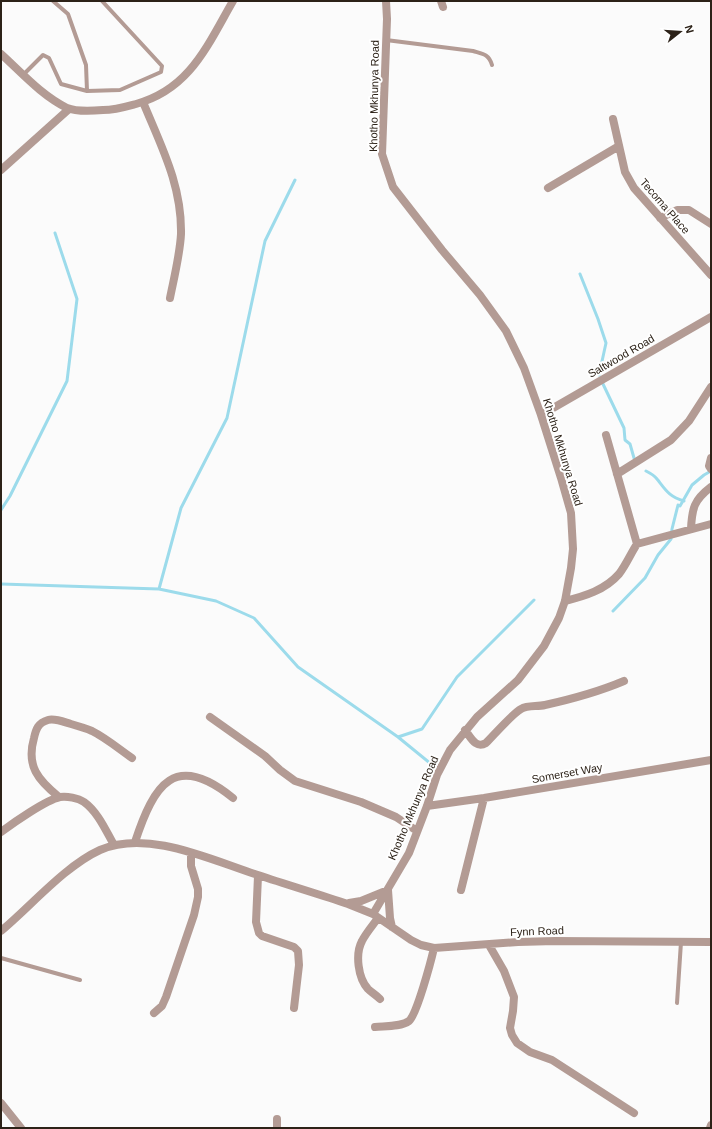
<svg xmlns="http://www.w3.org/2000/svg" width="712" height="1129" font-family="Helvetica,sans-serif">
<rect width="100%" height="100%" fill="#fbfbfb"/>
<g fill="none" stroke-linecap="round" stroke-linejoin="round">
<path stroke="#9cdbeb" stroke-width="3" d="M580,274L598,319L606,343L599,375
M603,384L624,428L625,440L630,444L634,458
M646,471C650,473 654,475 657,479C665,489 669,497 684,501
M1,510L10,496L67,381L77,299L55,233
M1,584L159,589L216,601L254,618L298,667L398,737L431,764
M159,589L181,508L227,418L265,241L295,180
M613,611L645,578L658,555L671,539L672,529L678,505L680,506L692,485L704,475L711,471
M398,737L422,729L457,677L534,600"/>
<path stroke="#b39b94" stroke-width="4" d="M53,1L68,14L86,65L87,91
M386,40L473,51C483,54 489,54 492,65
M24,74L43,55L49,58L61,84L87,91L120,90L161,72L162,66L102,1
M1,958L80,980
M677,1003L681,942"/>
<path stroke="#b39b94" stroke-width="8" d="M441,1L443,7
M1,54C22,73 41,95 67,108C77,112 92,111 103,110C115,110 125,107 136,104C190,89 207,46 233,1
M143,102C161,146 182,185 181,234C180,254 174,278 170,298
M613,119L625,172L634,188L711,275
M1,170L69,109
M548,188L619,146
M660,218L677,210H689L711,224
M541,415L711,317
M606,435L637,544
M711,458L709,466L711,469
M617,474L671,440L689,421L711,387
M691,529C692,508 694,500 711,487
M565,601C585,596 605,590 619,574C626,565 631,553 637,544L711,524
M210,717L265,756L280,770L295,781L361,802L396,817L417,831
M465,730C471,738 476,749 486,743C494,735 512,714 521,709C528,705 537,707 545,705C572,699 598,692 624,681
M59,797C38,780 26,766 34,738C36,729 38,723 48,720C55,718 64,722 71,724C78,726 85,728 92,731C106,738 119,749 132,758
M427,806L484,798L711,760
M1,832C13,823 46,800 60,797C67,796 78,798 84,802C98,812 106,831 114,845
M135,842C154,784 175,751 233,798
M258,876L256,922L259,933L262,936L294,947L298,951L299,965L294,1008
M461,890L484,798
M349,903L361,901L388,890L390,918L392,927
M373,914L409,853L427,806L437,775L450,750L477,717L518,680L544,646L559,618L565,601L571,568L573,549L571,513L561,478L541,415L524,368L506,331L480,295L442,250L393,187L382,154L387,19L386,1
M378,918C373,925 366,933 362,941C355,954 358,978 368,989C371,992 376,995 380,999
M1,931C31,906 65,866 100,850C148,829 211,860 258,875C288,885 318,894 348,904L373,914L411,940L421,945L434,948L518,942L555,941L711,942
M489,945L504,971L514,997L513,1011L510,1028L512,1035L517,1043L530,1052L552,1060L634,1113
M154,1013L162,1006L166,997L194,915L198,897V889L191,866V853
M375,1027C385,1026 401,1027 409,1021C417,1014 431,961 434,948
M1,1103L21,1128
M277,1128V1119
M710,1128L711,1125"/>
</g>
<g text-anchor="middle" stroke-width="4" stroke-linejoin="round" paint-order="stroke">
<g font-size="11" fill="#2c2218" stroke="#fff">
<text transform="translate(374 96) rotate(-89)" y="4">Khotho Mkhunya Road</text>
<text transform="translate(665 206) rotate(49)" y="4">Tecoma Place</text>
<text transform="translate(621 356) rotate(-30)" y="4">Saltwood Road</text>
<text transform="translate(563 452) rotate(73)" y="4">Khotho Mkhunya Road</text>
<text transform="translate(567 773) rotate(-10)" y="4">Somerset Way</text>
<text transform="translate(413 808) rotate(-67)" y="4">Khotho Mkhunya Road</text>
<text transform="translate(537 931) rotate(-2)" y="4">Fynn Road</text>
</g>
</g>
<rect width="712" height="1129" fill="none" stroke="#2c2218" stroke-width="4"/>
<g transform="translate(680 32) rotate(73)" stroke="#ffffff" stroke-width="3" paint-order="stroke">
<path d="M0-3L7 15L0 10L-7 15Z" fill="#2c2218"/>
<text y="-6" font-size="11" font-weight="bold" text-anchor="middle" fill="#2c2218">N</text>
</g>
</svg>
